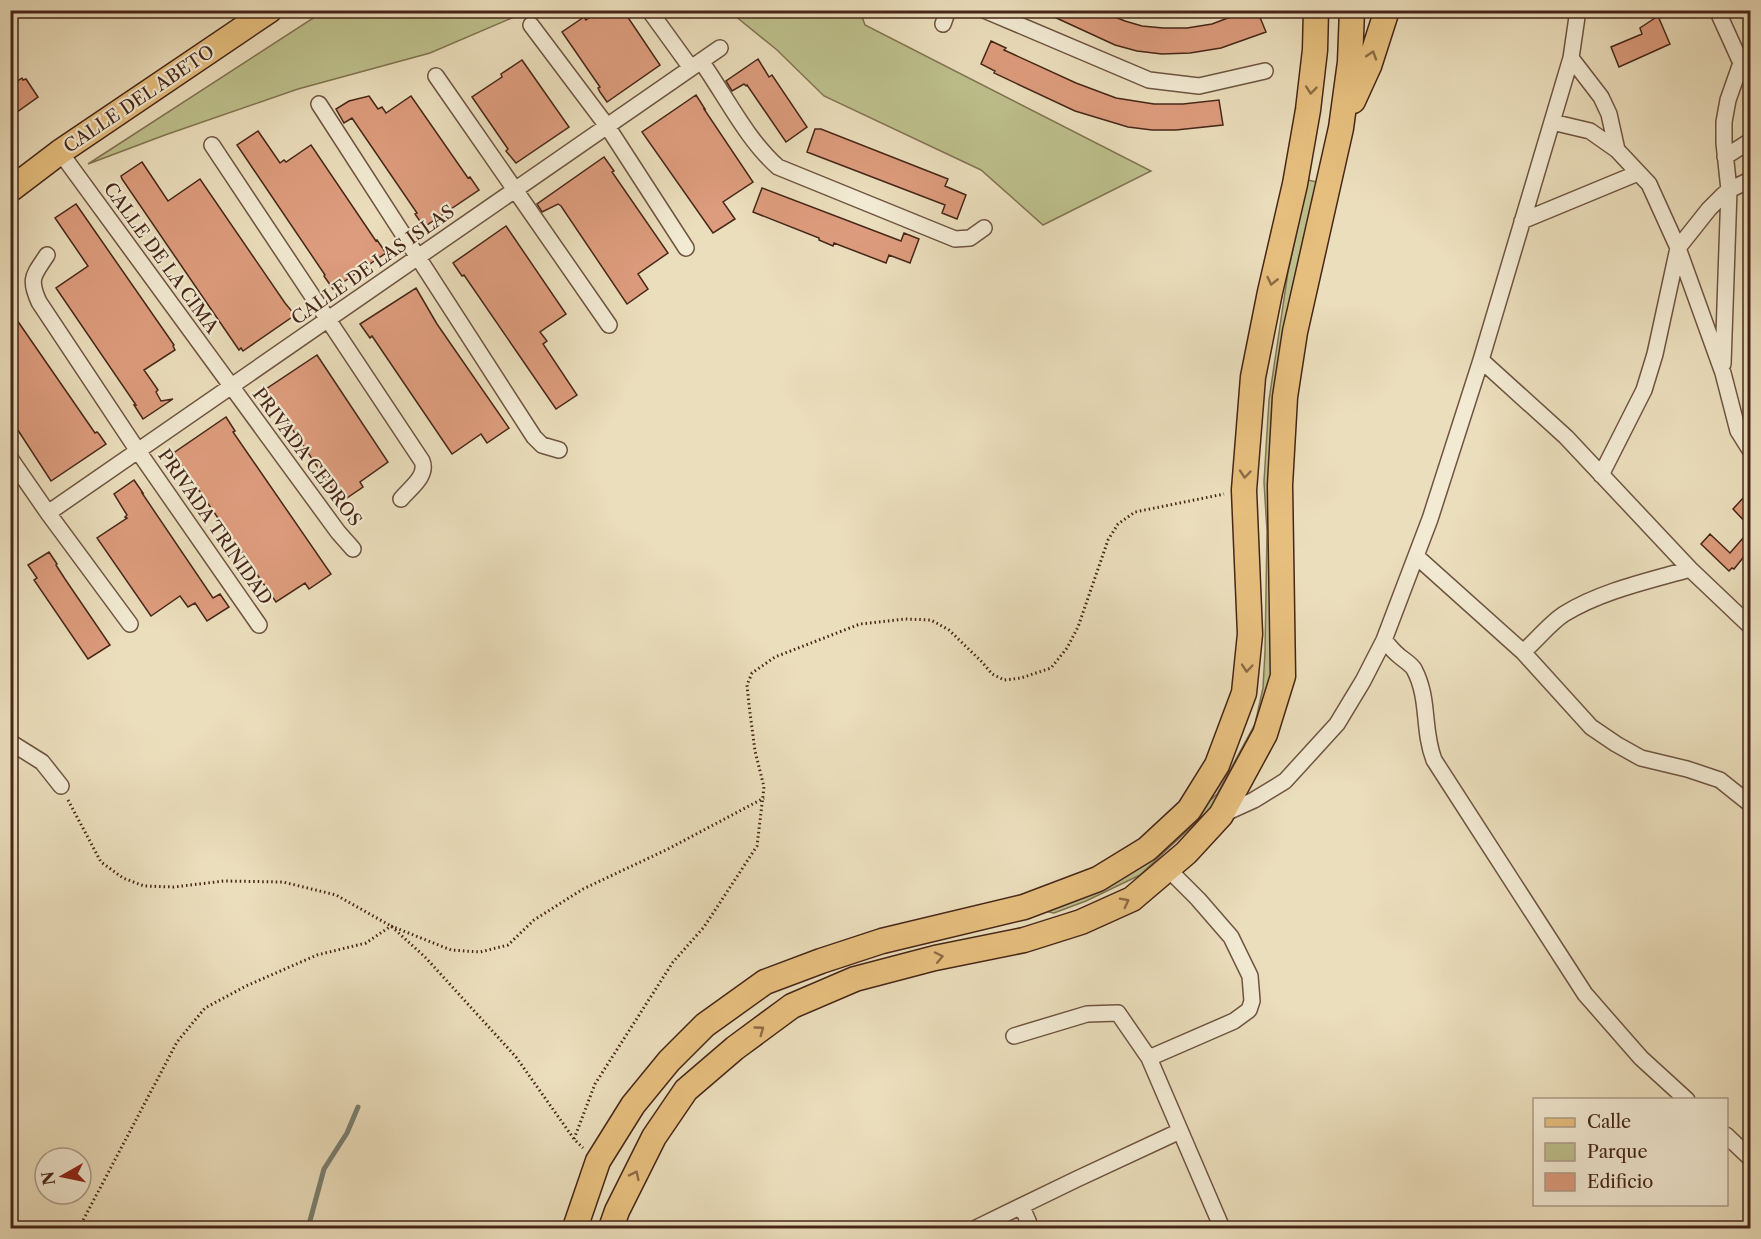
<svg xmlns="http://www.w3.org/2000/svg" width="1761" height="1239" font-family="'Libre Caslon Text',serif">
<rect width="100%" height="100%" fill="#ebdebc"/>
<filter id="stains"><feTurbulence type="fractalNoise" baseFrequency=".00333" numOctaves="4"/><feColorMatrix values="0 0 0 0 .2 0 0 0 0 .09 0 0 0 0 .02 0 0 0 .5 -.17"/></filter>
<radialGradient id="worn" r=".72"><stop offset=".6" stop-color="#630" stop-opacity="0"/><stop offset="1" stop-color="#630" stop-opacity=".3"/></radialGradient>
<path fill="#bdc08c" stroke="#827352" stroke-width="1.5" d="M324,11H528L430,53L298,89L165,135L88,164Z
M729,11H860L865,25L1151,171L1043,225L981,170L824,96L777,50Z
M1308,180L1321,183L1282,358L1276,650L1260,729L1224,796L1140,875L1086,901L1054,913L1044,911L1133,870L1217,794L1255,724L1263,688L1265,652L1267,531L1264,482L1269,400L1288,272Z"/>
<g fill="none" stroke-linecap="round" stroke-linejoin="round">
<path stroke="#788071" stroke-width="5" d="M308,1228L324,1169L347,1133L358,1107"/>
</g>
<path fill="#dd9c7d" stroke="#462618" stroke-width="1.5" d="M600,10H623L660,65L607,102L600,92L598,88L600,87L562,32L584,17L586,20Z
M1039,10H1097L1125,21L1142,26L1163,28H1187L1212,24L1249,10H1257L1266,32L1221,48L1190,53L1162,54L1137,51L1115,45Z
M1658,16L1670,44L1619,67L1611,47L1642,34L1640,28Z
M991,41L1006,48L1004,50L1076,83L1116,98L1154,104H1183L1219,100L1223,125L1176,130H1152L1128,127L1075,111L994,73L995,71L981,64Z
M758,59L769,77L772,75L807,127L786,142L747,85L746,86L744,84L732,91L726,81Z
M522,60L569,127L516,163L506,151L508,149L472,97L502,77L501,74Z
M22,78L23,80L26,79L38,97L10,117V86Z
M696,95L705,109H704L753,182L723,202L735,219L713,233L642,132Z
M369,96L378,109L382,107L386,113L411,96L468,178L470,177L479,190L424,227L415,214L417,213L352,118L344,123L336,109L349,101Z
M815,129H821L948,179L945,186L966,195L957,219L942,213L945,205L807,152Z
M258,131L280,163L284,160L286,162L311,145L376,241L377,240L386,253L333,289L324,276L325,275L237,145Z
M604,157L614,171L612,172L668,253L638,274L648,289L627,304L561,206L558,204L542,212L537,204Z
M142,162L168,201L200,179L285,303L295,315L243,351L241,348L239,350L122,179L121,176Z
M762,188L901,241L904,233L919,239L910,263L889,255L886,263L834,243L833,246L819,240V238L753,212Z
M76,204L174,345L173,346L175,350L144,370L158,390L156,392L161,401L173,399L143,419L134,405H136L56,288L88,266L55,218Z
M506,226L566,314L540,332L547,341L543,344L577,395L556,409L464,275L462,276L453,263Z
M416,288L437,324L509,428L487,443L481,434L452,454L372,336L370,338L360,324Z
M10,310L95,433L97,432L99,434L106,444L51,481L10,418Z
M317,355L388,462L360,482L363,487L341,502L288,423L263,391Z
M226,417L235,431L233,432L331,574L309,589L305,583L276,602L182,466L180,467L172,454Z
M134,480L143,493H142L213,598L220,594L229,607L207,621L195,603L188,607L180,596L151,616L97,538L127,518L125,517L127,515L114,494Z
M1743,498L1750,505V527L1733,509Z
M1750,530V549L1734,569L1732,568L1729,571L1701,544L1710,534L1730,553Z
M49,552L57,564L56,565L65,579L110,645L88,659L34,580L37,578L28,565Z"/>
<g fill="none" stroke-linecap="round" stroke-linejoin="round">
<defs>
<path id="minor" d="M649,10L691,68
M984,10L1149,80L1199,86L1265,71
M1717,10L1741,63L1750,78
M943,24L948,10
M531,25L607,126L686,248
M1571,58L1601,97L1609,114L1617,150
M701,61C725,95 747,140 778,167L955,239L970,238L984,228
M436,76L609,325
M319,104L534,437L542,445L559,450
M1552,122L1590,131L1617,150L1649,184L1678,248L1723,373L1738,431L1750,450
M212,145L422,461C428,476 410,488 401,499
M60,152L338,532L353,549
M1725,157L1750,141
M1522,221L1638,173
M47,255C34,275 28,278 39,302L138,451L259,625
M1481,360L1566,437L1690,569L1750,626
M1723,364L1729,190L1724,143V122L1728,100L1741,63
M10,458L48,513L130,624
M1601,475L1644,390L1655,354L1678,248L1709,209L1722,196L1729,190L1750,180
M48,513L720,48
M1416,556L1523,652L1591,727L1616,744L1641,758L1687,769L1720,780L1750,804
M1384,640C1388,644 1392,650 1397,654C1402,659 1410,663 1414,669C1430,699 1422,729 1434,760L1585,994L1641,1058L1687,1100
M1523,652C1536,641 1550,623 1564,614C1601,591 1648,581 1690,569
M10,742L42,762L61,786
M1221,815L1254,800L1285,781L1337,724L1363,681L1384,640L1430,519L1481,360L1571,58L1578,10
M1014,1036L1087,1014L1118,1013L1149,1058L1222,1228
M1149,1058L1234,1021L1249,1010L1252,1001L1250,976L1231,937L1198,899L1167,868
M1726,1135L1750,1158
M1022,1207L1031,1228
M976,1228L1077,1179L1180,1131"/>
<path id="primary" d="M1353,101L1369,66L1387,10
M10,190L60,152L270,10
M575,1228L598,1161L633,1105L669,1061L705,1025L765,982L821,961L882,941L1024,907L1098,879L1147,849L1189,810L1217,765L1244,693L1250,634L1244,490L1253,377L1270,292L1295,184L1308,110L1315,50L1316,10
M611,1228L617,1211L654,1137L686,1090L735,1048L792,1006L855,979L935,958L1024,940L1081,922L1132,899L1186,853L1221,815L1265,734L1283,676L1280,485L1285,397L1295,332L1341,128L1350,62L1352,10"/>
</defs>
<use href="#minor" stroke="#6f5441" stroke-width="18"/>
<use href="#primary" stroke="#462618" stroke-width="27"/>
<path stroke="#462618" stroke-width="3" stroke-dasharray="1.5 3" stroke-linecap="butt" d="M68,800L101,862L123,878L144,886L174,887L224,881L283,882L336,895L391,926L426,958L516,1057L574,1139L583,1148
M574,1139L595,1084L673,962L704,927L757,846L764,787L755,751L749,705L747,685L752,673L775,657L860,624L905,619L931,620L949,630L982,662L992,674L1004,680L1021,678L1051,668L1067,648L1078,627L1108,540L1118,524L1135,512L1224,494
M79,1228L177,1042L205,1008L246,986L317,955L366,943L391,926L451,950L480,952L508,945L534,920L583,889L668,849L764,798"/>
<use href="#minor" stroke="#f2ead3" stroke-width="15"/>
<use href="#primary" stroke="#e6bf7e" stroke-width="24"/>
</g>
<defs><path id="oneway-chevron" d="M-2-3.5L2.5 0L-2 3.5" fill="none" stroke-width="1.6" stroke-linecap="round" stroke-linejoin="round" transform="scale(1.5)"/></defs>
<g stroke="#8e6b46">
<use href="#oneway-chevron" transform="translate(1372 55) rotate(-72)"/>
<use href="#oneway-chevron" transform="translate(1311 90) rotate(96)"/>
<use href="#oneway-chevron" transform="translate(1272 281) rotate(103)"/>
<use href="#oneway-chevron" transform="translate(1245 474) rotate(95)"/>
<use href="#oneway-chevron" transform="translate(1247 668) rotate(95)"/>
<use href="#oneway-chevron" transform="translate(1125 902) rotate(-27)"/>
<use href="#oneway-chevron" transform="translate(939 957) rotate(-12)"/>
<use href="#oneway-chevron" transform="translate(760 1030) rotate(-36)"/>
<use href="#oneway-chevron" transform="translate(635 1175) rotate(-64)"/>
</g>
<g text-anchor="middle" stroke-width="4.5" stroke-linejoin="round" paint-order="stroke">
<g font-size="18" fill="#462618" stroke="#f2ead3">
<text transform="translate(139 99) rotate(-34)" y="6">CALLE DEL ABETO</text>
<text transform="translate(161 258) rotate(54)" y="6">CALLE DE LA CIMA</text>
<text transform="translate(373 265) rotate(-35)" y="6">CALLE DE LAS ISLAS</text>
<text transform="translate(307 457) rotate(53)" y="6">PRIVADA CEDROS</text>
<text transform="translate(215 527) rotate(55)" y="6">PRIVADA TRINIDAD</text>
</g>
</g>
<rect width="1761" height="1239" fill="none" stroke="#ebdebc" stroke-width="36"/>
<rect x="12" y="12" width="1737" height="1215" fill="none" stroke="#462618" stroke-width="3"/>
<rect x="18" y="18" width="1725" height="1203" fill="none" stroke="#462618" stroke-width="1.5"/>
<rect x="1533" y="1098" width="195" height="108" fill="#f2ead3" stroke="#ad9c88" stroke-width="1.5"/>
<rect x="1545" y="1118" width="30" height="9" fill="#e6bf7e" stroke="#ad9c88" stroke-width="1.5"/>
<text x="1587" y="1128" font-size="18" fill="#462618">Calle</text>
<rect x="1545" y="1143" width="30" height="18" fill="#bdc08c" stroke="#ad9c88" stroke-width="1.5"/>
<text x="1587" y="1158" font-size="18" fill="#462618">Parque</text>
<rect x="1545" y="1173" width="30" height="18" fill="#dd9c7d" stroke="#ad9c88" stroke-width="1.5"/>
<text x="1587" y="1188" font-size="18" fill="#462618">Edificio</text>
<g transform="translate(63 1176) rotate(261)"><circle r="28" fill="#f2ead3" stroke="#ad9c88" stroke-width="1.5"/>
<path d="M0-4.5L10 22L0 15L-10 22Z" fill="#8f2418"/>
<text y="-9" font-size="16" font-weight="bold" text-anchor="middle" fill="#462618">N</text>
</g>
<rect width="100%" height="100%" filter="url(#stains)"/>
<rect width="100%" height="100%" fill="url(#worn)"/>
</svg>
